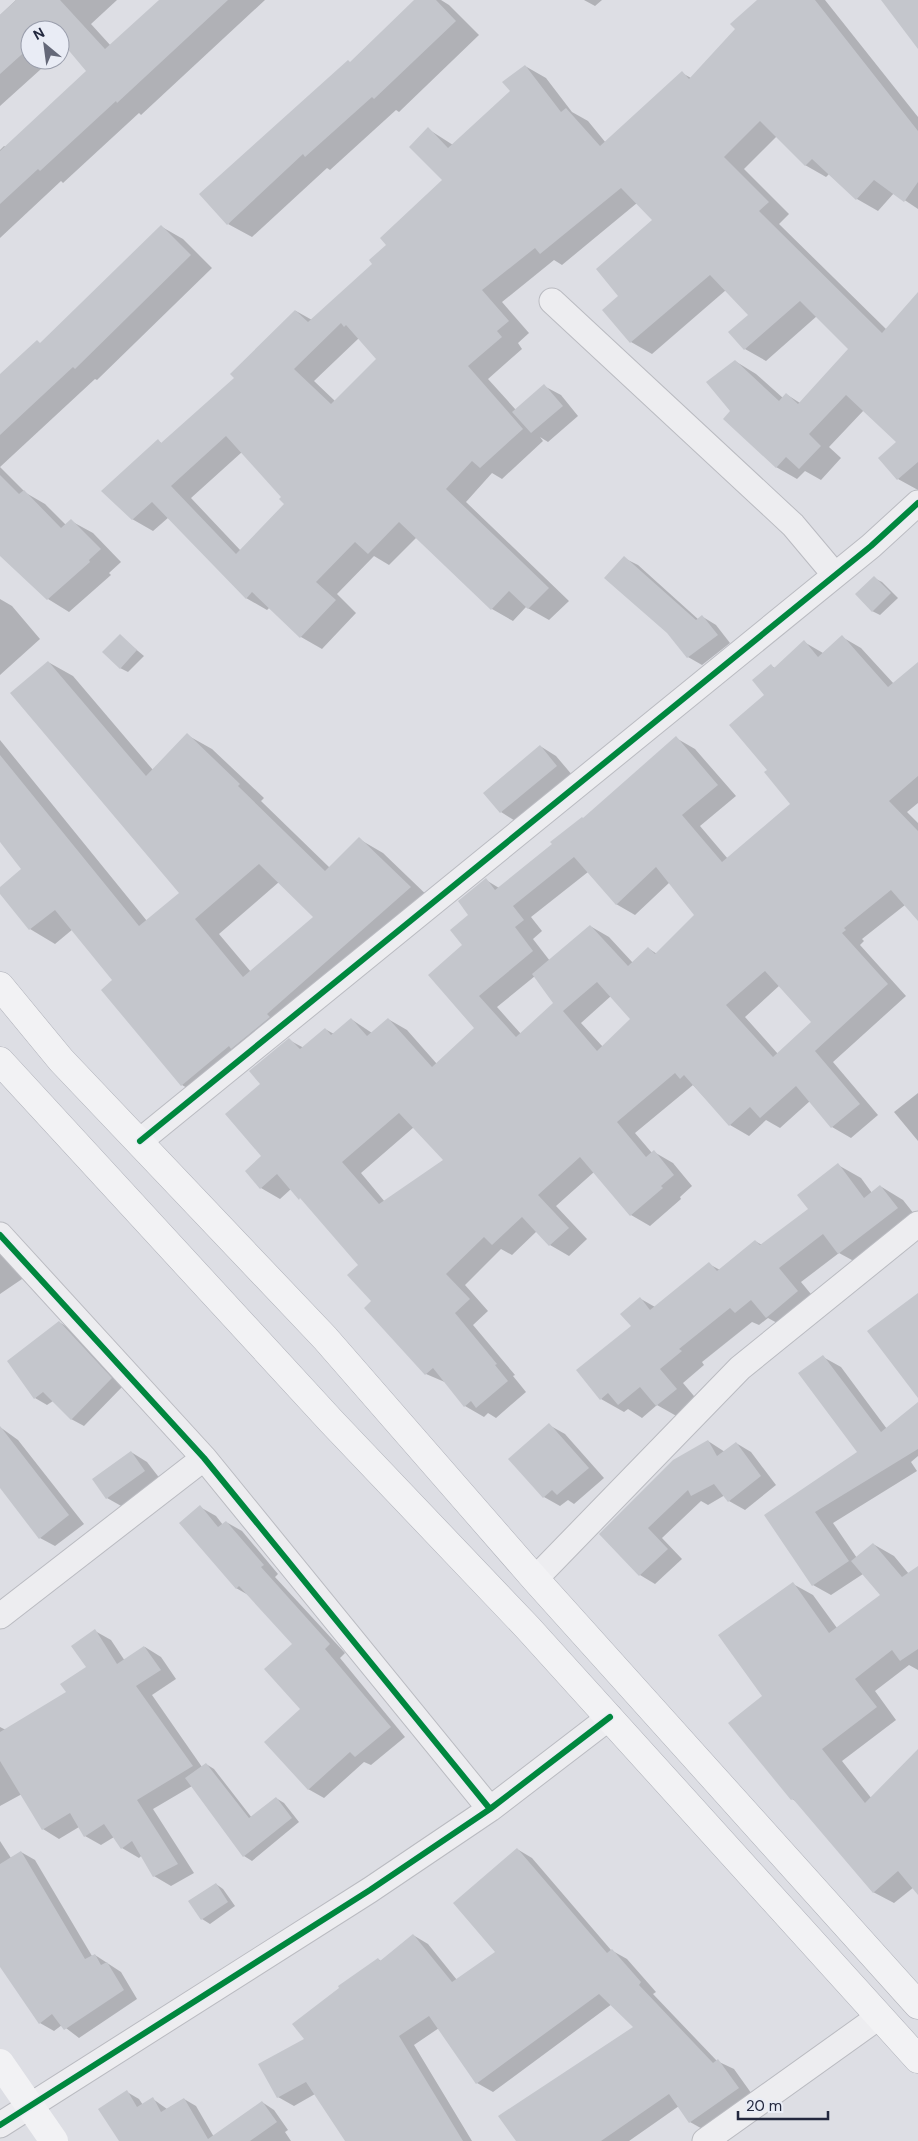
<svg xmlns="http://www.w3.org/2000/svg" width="918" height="2141" font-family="'DM Sans',sans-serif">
<rect width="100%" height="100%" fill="#dddee4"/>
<path fill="#0003" fill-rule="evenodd" d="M16,0H117L91,24L111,46L162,0H265L141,115L139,113L63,183L61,181L0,238V150L4,146L6,147L89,70L67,46L60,52V30H30V60H51L0,106V15Z
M416,0H441L449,5L479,35L399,112L396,110L330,170L327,168L252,237L228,224L350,63Z
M584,0H602L595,6Z
M759,0H825L918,117V209L894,193L878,211L857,199L829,174L826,177L805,165L777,136L744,169L789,214L779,224L887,330L918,294V490L898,479V442L864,410L829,447L841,458L821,480L805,471L797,479L776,467L732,411L735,361L756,374L783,398L786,394L800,403L850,349L817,316L766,361L745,349L750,315L726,290L652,354L631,342L620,296L654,220L637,203L562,265L554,260L502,302L529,333L518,343L522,349L488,379L516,410L544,386L561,395L578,416L548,442L540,437L543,441L502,479L492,473L466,502L569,601L549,620L526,607L513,621L492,609L417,537L389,565L374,556L337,594L356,613L322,649L301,637L270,607L267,610L246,598L169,517L153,531L132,519L158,441L163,444L236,378L296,311L312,320L374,264L444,180L428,129L453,145L511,91L525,66L546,78L572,112L588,121L606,143L682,73L691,78L737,29ZM359,338L378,359L335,401L314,381ZM242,452L283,497L286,504L241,551L191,498Z
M162,227L183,239L212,268L97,380L95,379L0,467L26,493L45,504L66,525L71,521L93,533L121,562L109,573L111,575L69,612L48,599L0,554V375L41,344Z
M624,558L638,565L699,620L703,617L716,625L730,643L702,665L688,657L668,632Z
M874,578L882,582L898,598L880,615L872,611Z
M0,599L12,606L40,639L0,675Z
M120,636L144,656L128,672L120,668Z
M842,637L861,648L894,684L918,664V803L907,812L918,823V919L905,905L862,939L864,941L860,945L906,996L833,1062L878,1115L851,1138L832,1127L810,1101L780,1128L766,1120L749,1136L730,1125L693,1085L635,1133L652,1153L654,1152L673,1163L692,1186L680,1197L681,1199L650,1226L631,1215L594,1172L556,1206L587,1239L569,1256L550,1245L537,1231L512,1255L501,1249L465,1285L488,1311L473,1325L515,1375L513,1376L526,1392L496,1418L488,1413L484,1417L465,1406L447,1383L426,1374L373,1301L360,1265L305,1202L291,1189L280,1199L261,1188L247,1171L263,1156L262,1084L289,1040L304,1048L325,1029L334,1034L351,1019L372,1033L388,1019L407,1030L437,1064L475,1028L463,945L470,915L486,880L499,888L584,819L676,738L695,749L736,796L700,826L728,859L792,804L769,770L766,695L771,666L775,668L804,642L823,653ZM588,872L616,904L635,915L670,882L696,915L657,954L648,948L633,963L609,937L590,926L550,961L533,939L542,931L531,917ZM535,976L554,1003L521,1034L497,1007ZM780,985L813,1022L778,1054L745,1017ZM611,996L631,1019L603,1047L581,1023ZM414,1127L444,1160L385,1202L361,1173Z
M48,662L73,676L153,770L187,735L212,749L264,798L261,801L330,868L359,839L383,853L434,902L206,1099L182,1085L114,980L73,929L55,944L30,929L0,892V888L23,869L0,840V740L147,921L181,893ZM279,882L315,917L251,972L219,934Z
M540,746L556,756L573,776L517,822L501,812Z
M918,1093V1141L894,1112Z
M838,1165L861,1178L872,1193L880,1186L903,1200L918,1219L863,1266L839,1253L801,1282L820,1305L790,1330L768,1318L759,1325L752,1322L702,1362L704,1365L683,1383L699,1402L680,1418L657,1405L642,1418L628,1409L624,1412L601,1399L632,1326L641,1299L655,1307L709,1264L720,1270L755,1241L762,1245L809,1209Z
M0,1237L25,1277L0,1294Z
M59,1322L72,1330L123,1386L84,1426L71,1419L53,1401L47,1405L35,1398Z
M823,1357L841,1367L887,1429L918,1403V1456L911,1462L917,1471L833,1523L857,1558L873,1544L894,1556L909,1574L918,1567V1670L909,1665L875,1691L896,1720L842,1761L872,1799L918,1752V1889L914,1887L894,1903L873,1892L797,1802L792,1799L763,1696L793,1584L813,1595L837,1628L882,1595L863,1574L831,1595L813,1585L766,1515L859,1452Z
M549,1425L565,1434L604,1478L574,1504L568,1500L560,1506L544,1497Z
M0,1427L18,1440L84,1524L55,1546L40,1538L0,1486Z
M708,1441L725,1452L736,1443L751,1452L776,1485L745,1510L729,1501L725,1495L708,1505L701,1501L662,1538L682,1559L655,1584L640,1575L601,1534Z
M131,1452L147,1462L161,1480L123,1507L107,1498Z
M200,1507L216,1516L223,1525L226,1522L242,1531L278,1574L275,1577L345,1653L340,1658L405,1737L371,1765L364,1762L324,1798L308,1789L294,1644L250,1596L236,1588Z
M95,1631L111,1640L125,1661L145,1647L161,1657L176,1679L152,1695L202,1767L206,1764L214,1769L252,1818L276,1798L284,1803L299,1822L252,1861L244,1856L192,1786L153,1809L194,1873L171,1886L154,1876L142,1855L139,1858L122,1848L114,1837L101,1845L85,1836L79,1827L59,1839L43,1829L22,1794L0,1806V1727L6,1730L68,1693L87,1668Z
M0,1841L11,1858L21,1852L35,1860L92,1956L95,1955L121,1972L137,1999L79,2038L62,2025L54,2031L40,2023L0,1964Z
M517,1849L532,1858L611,1950L627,1959L656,1992L653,1994L717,2061L734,2069L754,2097L706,2131L690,2122L679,2106L629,2141H517L635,2027L612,2004L493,2092L477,2083L439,2028L414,2045L472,2141H346L315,2094L294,2106L278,2097L306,2039L378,1959L381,1961L413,1935L428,1944L457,1980L497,1953Z
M216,1884L223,1889L235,1906L210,1924L202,1919L190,1902Z
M127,2092L139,2099L143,2105L153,2099L167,2109L184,2099L196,2106L214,2137L262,2102L274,2110L288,2130L285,2132L291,2141H120Z"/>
<path fill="#c4c6cc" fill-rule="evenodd" d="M16,0H60L105,49L159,0H228L117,103L116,101L40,171L38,169L0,204V151L86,71L60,40V30L49,29L30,30V47L0,74V15Z
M414,0H436L456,21L374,99L372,97L305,157L303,154L227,225L199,194L348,60L350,62Z
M757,0H815L918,131V182L904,202L874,180L856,200L812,159L805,166L760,121L724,157L769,202L759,211L882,333L918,292V462L897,480L878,458L896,442L846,395L809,434L821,446L799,469L786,457L776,468L723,419L730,411L706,382L735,360L779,401L786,393L798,404L848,349L800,301L744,350L728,332L748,315L710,275L630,343L602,310L618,296L596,269L652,220L621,188L540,254L535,248L482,290L509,321L497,331L502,337L468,366L523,429L480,468L472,461L446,489L549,588L528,609L509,591L491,610L399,522L368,554L355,542L316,582L336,600L300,638L252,592L246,599L152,502L132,520L101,491L158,439L161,443L234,378L230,374L295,310L308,322L372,264L369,260L386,245L380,238L442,180L409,147L428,127L448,148L510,91L502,82L525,65L561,112L566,108L600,146L682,71L689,79L735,29L730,24ZM341,323L344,327L346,325L376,359L331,404L294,369ZM226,436L281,497L279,499L284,504L236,554L171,486Z
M881,0H918V49Z
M161,225L191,255L75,369L73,367L0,435V374L37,340L40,343Z
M544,384L563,406L531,433L512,412Z
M0,475L19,494L24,490L61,528L71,519L101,549L89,560L90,562L47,600L0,556Z
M624,556L696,620L702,615L718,635L687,658L667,633L604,578Z
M874,576L891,593L872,612L855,594Z
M120,634L137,650L120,669L102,652Z
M842,635L888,687L918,662V776L889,801L918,831V921L891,890L844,928L846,930L842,933L888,984L815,1051L860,1104L831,1128L796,1086L760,1118L750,1107L729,1126L684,1075L680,1079L675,1073L617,1122L646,1157L654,1150L674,1175L661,1186L663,1188L630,1216L580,1157L538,1195L569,1228L549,1246L522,1217L492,1245L484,1237L446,1274L470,1299L455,1313L497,1364L495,1365L508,1381L476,1408L471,1401L464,1407L433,1368L425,1375L364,1308L371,1301L347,1275L358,1265L300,1198L299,1200L277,1174L260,1189L245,1171L261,1156L225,1114L260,1084L249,1071L289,1038L300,1049L325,1028L331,1035L351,1018L367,1036L388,1018L432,1067L474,1028L428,975L462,945L450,930L468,915L458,901L486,878L495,890L552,844L550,842L582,817L583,818L676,736L718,785L682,815L722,862L790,804L764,772L767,770L729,725L764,695L752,680L771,664L774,668L804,640L818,657ZM574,857L616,905L656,867L694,915L655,954L648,947L628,966L590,925L532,974L553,1003L516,1037L479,996L533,951L515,927L524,920L513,906ZM765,971L811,1022L773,1057L726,1005ZM597,982L630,1019L597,1051L563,1011ZM399,1113L443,1160L379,1204L342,1162Z
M48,661L146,776L187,733L240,784L238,786L325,871L359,837L411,887L267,1014L270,1017L231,1049L229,1046L181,1086L101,990L112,980L55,910L29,930L0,894V887L21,869L0,842V755L139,926L179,893L10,693ZM259,864L313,917L243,977L195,919Z
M540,745L557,766L500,813L483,793Z
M838,1163L864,1198L880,1185L898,1208L838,1254L823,1234L779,1268L798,1291L766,1318L751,1300L735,1313L730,1308L679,1349L682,1351L660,1369L677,1389L656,1406L640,1387L618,1405L608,1393L600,1400L576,1370L631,1326L620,1314L640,1297L650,1310L709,1262L717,1271L755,1240L760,1245L808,1209L797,1195Z
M918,1293V1398L867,1331Z
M59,1321L112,1378L71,1420L43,1392L34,1399L7,1361Z
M823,1355L881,1432L918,1402V1449L815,1512L849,1561L812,1586L764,1515L857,1452L798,1373Z
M549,1423L589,1468L557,1495L552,1490L543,1498L508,1459Z
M0,1426L69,1515L39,1539L0,1488Z
M708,1440L717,1456L736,1442L761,1476L728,1502L714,1484L691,1496L688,1490L648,1528L668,1549L639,1576L599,1534L673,1460Z
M131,1451L145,1471L106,1499L92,1479Z
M200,1505L218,1527L226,1521L264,1565L261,1567L330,1644L325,1649L391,1727L355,1757L350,1752L308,1790L264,1742L300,1709L264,1669L292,1644L239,1586L236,1589L179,1523Z
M873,1543L902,1577L918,1566V1649L900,1661L892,1650L855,1679L877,1707L822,1749L865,1803L918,1749V1895L898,1871L873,1893L793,1799L791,1800L728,1723L762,1696L718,1635L793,1582L829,1633L880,1595L851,1561Z
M95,1629L117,1664L144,1646L161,1670L136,1686L193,1766L137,1800L178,1864L153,1877L132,1841L121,1849L104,1824L84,1837L70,1813L42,1830L0,1761V1732L66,1692L60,1684L86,1667L71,1646Z
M206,1763L249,1818L276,1797L292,1818L243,1857L185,1778Z
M517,1848L607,1953L612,1949L641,1982L639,1985L713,2063L718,2059L739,2088L689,2123L669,2094L601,2141H516L498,2116L633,2027L599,1994L476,2084L429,2016L399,2036L463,2141H345L306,2082L277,2098L258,2064L304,2039L292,2024L339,1988L338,1986L378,1958L380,1961L413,1934L452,1982L495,1952L453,1903Z
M21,1851L85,1959L95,1954L101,1965L107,1962L124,1990L64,2030L52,2014L39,2024L0,1967V1864Z
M216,1883L228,1902L201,1920L188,1901Z
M127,2090L137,2107L153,2097L161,2112L184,2098L208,2139L262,2101L277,2122L250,2141H119L98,2109Z"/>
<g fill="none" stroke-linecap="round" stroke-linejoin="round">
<defs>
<path id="minor" d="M552,301L793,525L835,575
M140,1141L871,546L918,503
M0,1235L204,1458L490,1809
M535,1579L740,1368L918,1224
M0,1616L204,1458
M0,2125L370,1890L490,1809L610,1717
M705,2141L880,2016"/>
<path id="trunk" d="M0,986L61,1060L325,1338L535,1579L918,2005
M0,1061L331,1421L528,1628L918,2059"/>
</defs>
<use href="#minor" stroke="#babbc1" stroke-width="27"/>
<use href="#trunk" stroke="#afb1b9" stroke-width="29"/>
<use href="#minor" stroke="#ededf0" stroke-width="25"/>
<path stroke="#f2f2f4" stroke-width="28" d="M0,2063L54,2141"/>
<use href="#trunk" stroke="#f2f2f4" stroke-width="28"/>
<defs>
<path id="cycleway" d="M140,1141L871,546L918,503
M0,1235L204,1458L490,1809
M0,2125L370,1890L490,1809L610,1717"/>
</defs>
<use href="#cycleway" stroke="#e9ecf5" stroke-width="9"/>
<use href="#cycleway" stroke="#00873e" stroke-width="6"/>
</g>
<g transform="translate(45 45) rotate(331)"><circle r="24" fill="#e9ecf5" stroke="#9a9eac"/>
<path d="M0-4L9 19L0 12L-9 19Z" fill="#646878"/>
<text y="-8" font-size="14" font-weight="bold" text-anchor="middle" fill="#23283e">N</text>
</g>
<path d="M738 2111v8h90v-8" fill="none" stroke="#23283e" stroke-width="2.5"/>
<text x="746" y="2111" font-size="15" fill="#23283e" stroke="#e9ecf5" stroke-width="4" paint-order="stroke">20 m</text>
</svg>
